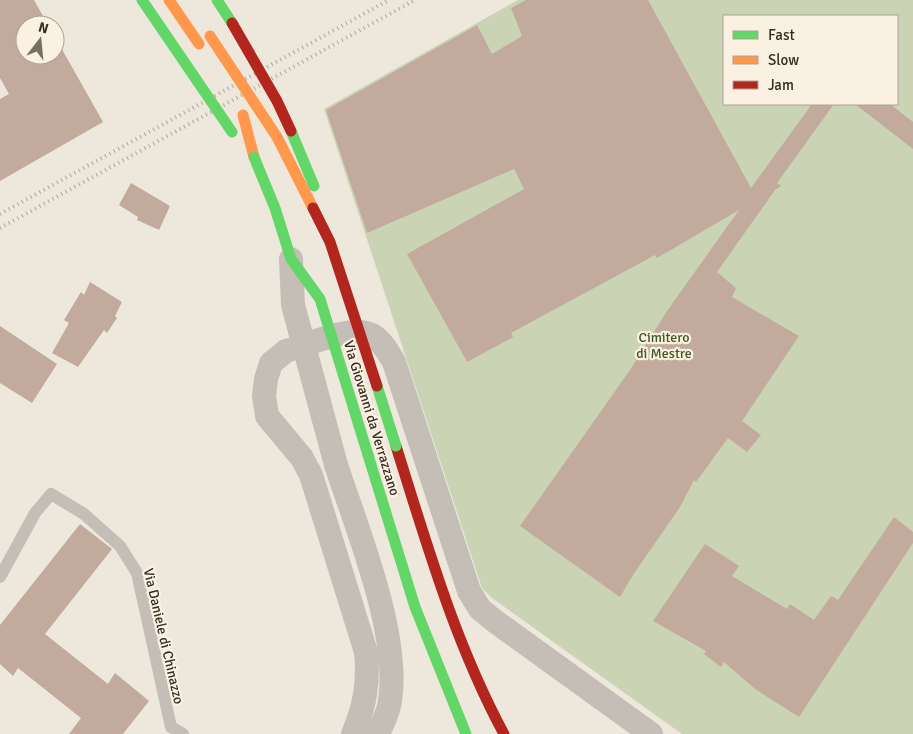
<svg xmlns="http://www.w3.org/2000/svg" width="913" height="734" font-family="Signika,sans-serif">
<rect width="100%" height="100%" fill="#ede7dc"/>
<path fill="#cbd3b5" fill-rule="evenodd" d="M518,0H913V734H682L492,598L482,588L324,109ZM724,16H897V104H724Z"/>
<path fill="#c2ab9d" d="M0,0H34L48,25H25V55H55V37L103,122L0,181V99L9,94L0,78Z
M526,0H648L751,188L812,104H834L777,183L781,186L775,190L717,272L736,288L732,297L799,336L742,421L761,435L747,452L728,438L696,482L694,480L680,507L633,575L620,597L520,526L630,370L667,311L739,210L657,258L655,255L511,333L513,337L467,362L407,254L524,189L514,169L367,233L326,110L477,25L492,54L522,36L511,8Z
M855,104H890L913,122V149Z
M131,183L170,206L159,230L137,220L138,217L119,205Z
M90,282L122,302L115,316L117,318L107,333L104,330L78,367L52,353L69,323L64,320L81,292L84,295Z
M0,326L57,364L32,403L0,383Z
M894,517L913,532V543L799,717L755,689L724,662L721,667L704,654L706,651L653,621L705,544L739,566L732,576L787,609L790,604L814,620L831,596L838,600Z
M80,524L112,549L45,634L108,684L115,673L149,701L123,734H69L81,718L18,668L13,676L0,664V625Z"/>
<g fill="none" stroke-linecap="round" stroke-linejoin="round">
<path stroke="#c5beb6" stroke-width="12" d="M0,577L35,513L51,494L84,514L120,546L137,573L171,727L183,734"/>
<path stroke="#c5beb6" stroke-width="24" d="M336,465C357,529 403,640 389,706C387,715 382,725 378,734
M353,734C365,706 369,682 366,652L311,475L302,458L267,416L264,396L266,379L271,363L286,351C307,345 353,324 372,335C382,341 388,352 394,362L469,591L480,609L496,622L651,734"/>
<path stroke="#63d668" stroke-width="11" d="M217,0L232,23
M291,131L314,186
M368,455L415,607L466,734"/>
<path stroke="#ff974d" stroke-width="11" d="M169,0L199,44
M243,115L254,157"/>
<path stroke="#b3261e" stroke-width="11" d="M396,446C427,545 455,643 504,734"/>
<path stroke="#ada7a0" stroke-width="4" stroke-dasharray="1 4" stroke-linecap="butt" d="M0,214L389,0
M0,228L415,0"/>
<path stroke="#c5beb6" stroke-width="24" d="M291,259L293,305L336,465"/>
<path stroke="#63d668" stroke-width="11" d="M142,0L232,132
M254,157L275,208L291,259L320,299L368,455
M377,386L396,446"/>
<path stroke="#ff974d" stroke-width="11" d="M210,36L277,137L313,208"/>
<path stroke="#b3261e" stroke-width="11" d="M232,23L277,101L291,131
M313,208L330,242L377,386"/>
</g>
<g text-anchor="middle" stroke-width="4.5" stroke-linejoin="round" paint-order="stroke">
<g font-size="14" fill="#415626" stroke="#fbf1e3">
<text x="664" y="342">Cimitero<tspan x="664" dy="16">di Mestre</tspan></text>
</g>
<g font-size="14" fill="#362b25" stroke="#fbf1e3">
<text transform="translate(372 418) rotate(73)" y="5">Via Giovanni da Verrazzano</text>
<text transform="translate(164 636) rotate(77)" y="5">Via Daniele di Chinazzo</text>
</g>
</g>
<rect x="723" y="15" width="175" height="90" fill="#fbf1e3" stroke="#aca297"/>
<rect x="733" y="31" width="25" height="8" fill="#63d668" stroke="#aca297"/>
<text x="768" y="40" font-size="15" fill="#362b25">Fast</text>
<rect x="733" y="56" width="25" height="8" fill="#ff974d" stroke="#aca297"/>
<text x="768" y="65" font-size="15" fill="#362b25">Slow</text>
<rect x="733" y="81" width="25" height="8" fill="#b3261e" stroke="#aca297"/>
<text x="768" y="90" font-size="15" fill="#362b25">Jam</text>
<g transform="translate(40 40) rotate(16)"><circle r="24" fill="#fbf1e3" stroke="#aca297"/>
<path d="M0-4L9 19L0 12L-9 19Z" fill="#766d65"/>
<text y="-8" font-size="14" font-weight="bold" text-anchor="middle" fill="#362b25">N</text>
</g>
</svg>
